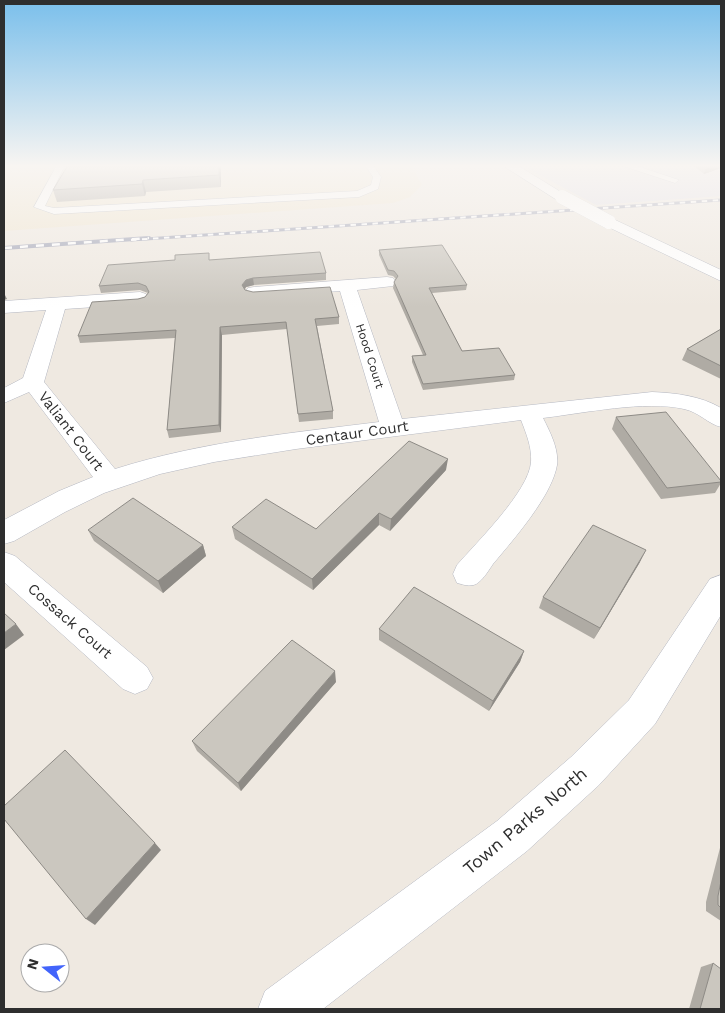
<svg xmlns="http://www.w3.org/2000/svg" width="725" height="1013" font-family="'Work Sans',sans-serif">
<rect width="100%" height="100%" fill="#efe9e1"/>
<path fill="#e3e1e8" d="M521,165H721V196L596,205Z"/>
<path fill="#f0e6d1" d="M4,165H411L422,185L410,197L393,203L4,231Z"/>
<g fill="none" stroke-linecap="round" stroke-linejoin="round">
<defs>
<path id="lane" d="M57,165H65L45,206L54,208L357,191L371,185L373,177L365,165H373L381,177L378,189L359,197L54,214L34,207Z
M620,165H634L679,180L675,183L672,182Z"/>
<path id="street" d="M387,277L393,278L396,282L393,286L357,290L402,419L652,392C676,393 701,396 721,408V427C708,424 699,412 684,409C646,400 584,413 543,418C550,432 559,449 557,465C552,496 513,540 493,564C489,570 484,578 479,582C472,588 465,585 457,583L453,574L457,565C477,542 529,491 531,462C532,447 526,433 521,420L296,449L214,462L160,474L104,493L65,512L14,541L4,544V520L59,491L93,477L29,392L4,403V388L23,378L46,310L4,313V301L140,292L146,294L149,298L146,302L140,304L65,309L44,382L115,469C200,442 291,433 379,422L340,291L254,297L248,296L245,292L248,288L254,287Z
M4,552L15,556L147,667L153,678L147,689L135,694L123,689L4,582Z
M721,575V615L655,724L599,785L527,851L323,1009H258L265,991L497,821L571,757L629,700L710,579Z"/>
<path id="secondary" d="M502,165H517L569,197L562,201L557,200Z
M609,217L721,270V281L604,225L601,222L604,219Z"/>
</defs>
<use href="#lane" stroke="#b4b7c1" stroke-width="1"/>
<use href="#street" stroke="#b4b7c1" stroke-width="1"/>
<use href="#secondary" stroke="#b4b7c1" stroke-width="1"/>
<use href="#lane" fill="#fff" fill-rule="evenodd"/>
<use href="#street" fill="#fff" fill-rule="evenodd"/>
<use href="#secondary" fill="#fff" fill-rule="evenodd"/>
<defs>
<path id="rail-far1" d="M131,240L721,200"/>
<path id="rail" d="M4,248L149,238"/>
</defs>
<use href="#rail-far1" stroke="#a3a6b8" stroke-width="3"/>
<use href="#rail" stroke="#a3a6b8" stroke-width="4"/>
<use href="#rail-far1" stroke="#fff" stroke-width="2" stroke-dasharray="5.5" stroke-linecap="butt"/>
<use href="#rail" stroke="#fff" stroke-width="2.5" stroke-dasharray="8" stroke-linecap="butt"/>
<defs>
<path id="secondary-bridge" d="M562,197L609,222"/>
</defs>
<use href="#secondary-bridge" stroke="#b4b7c1" stroke-width="14" stroke-linecap="butt"/>
<use href="#secondary-bridge" stroke="#fff" stroke-width="14"/>
</g>
<path fill="#afaba4" d="M68,165H221V187L146,192L145,196L57,202L53,190Z
M693,165H721V168L704,174Z
M379,250L467,285L466,290L432,293L462,351L515,375L514,380L423,390L412,362V356L423,355L393,288L394,282L396,279L393,276L388,275L379,255Z
M210,260L326,273V280L254,285L246,287L245,289V290L339,317V324L317,326L333,411V419L299,422L287,329L222,335L221,432L169,438L167,430L175,338L80,343L78,336L138,299L145,297L148,293L140,290L101,293L99,286Z
M721,329V379L682,360L687,349Z
M616,417L721,481V483L715,493L661,499L612,429Z
M446,470L390,531L379,525L313,590L235,539L232,527L316,529Z
M88,530L203,545L206,556L163,593L94,541Z
M640,562L594,639L539,608L543,597Z
M379,629L524,651L520,662L489,711L379,640Z
M336,682L241,791L197,751L192,741Z
M721,844V921L706,911V902Z
M713,963L721,1009H689L701,967Z"/>
<path fill="#8e8b86" d="M219,165H221V187L219,175Z
M707,165H721V168L704,174Z
M143,180L146,192L145,196L142,184Z
M253,278L254,285L246,287L243,292L242,285L246,280Z
M4,293L7,299L4,300Z
M220,327L222,335L221,432L219,425Z
M448,459L446,470L390,531L391,519Z
M379,513V525L313,590L312,579Z
M203,545L206,556L163,593L158,581Z
M646,550L640,562L594,639L600,628Z
M16,624L24,635L4,650V633Z
M524,651L520,662L489,711L493,701Z
M335,671L336,682L241,791L238,783Z
M155,843L161,850L95,925L86,919Z"/>
<path fill="#cbc7bf" stroke="#8e8b86" d="M68,165H219V175L143,180L142,184L53,190Z
M442,245L467,285L429,288L462,351L499,348L515,375L423,384L412,356L426,355L394,282L398,276L394,271L388,270L379,250Z
M320,252L326,273L253,278L246,280L242,285L245,290L253,292L330,287L339,317L315,319L333,411L298,414L286,322L220,327L219,425L167,430L176,330L78,336L92,302L138,299L145,297L149,292L146,286L138,283L99,286L108,265L175,260V255L209,253V260Z
M721,329V366L687,349Z
M666,412L721,481V482L667,488L616,417Z
M409,441L448,459L391,519L379,513L312,579L232,527L266,499L316,529Z
M133,498L203,545L158,581L88,530Z
M593,525L646,550L600,628L543,597Z
M414,587L524,651L493,701L379,629Z
M4,613L16,624L4,633Z
M292,640L335,671L238,783L192,741Z
M65,750L155,843L86,919L4,819V806Z
M721,881V908L718,905V896Z
M713,963L721,969V1009H700Z"/>
<linearGradient id="sky" x2="0" y2="1"><stop stop-color="#7abfeb"/><stop offset="0.54" stop-color="#f8f5f2"/><stop offset="1" stop-color="#f8f5f2" stop-opacity="0"/></linearGradient>
<rect width="725" height="307" fill="url(#sky)"/>
<g text-anchor="middle" stroke-width="4.5" stroke-linejoin="round" paint-order="stroke">
<g font-size="12" fill="#2e2e2e" stroke="#fff">
<text transform="translate(370 356) rotate(72)" y="4">Hood Court</text>
</g>
<g font-size="15" fill="#2e2e2e" stroke="#fff">
<text transform="translate(71 431) rotate(52)" y="5">Valiant Court</text>
<text transform="translate(357 433) rotate(-8)" y="5">Centaur Court</text>
<text transform="translate(70 621) rotate(41)" y="5">Cossack Court</text>
</g>
<g font-size="18" fill="#2e2e2e" stroke="#fff">
<text transform="translate(525 821) rotate(-40)" y="6">Town Parks North</text>
</g>
</g>
<rect width="725" height="1013" fill="none" stroke="#2e2e2e" stroke-width="10"/>
<g transform="translate(45 968) rotate(287)"><circle r="24" fill="#ffffff" stroke="#ababab"/>
<path d="M0-4L9 19L0 12L-9 19Z" fill="#4264fb"/>
<text y="-8" font-size="14" font-weight="bold" text-anchor="middle" fill="#2e2e2e">N</text>
</g>
</svg>
